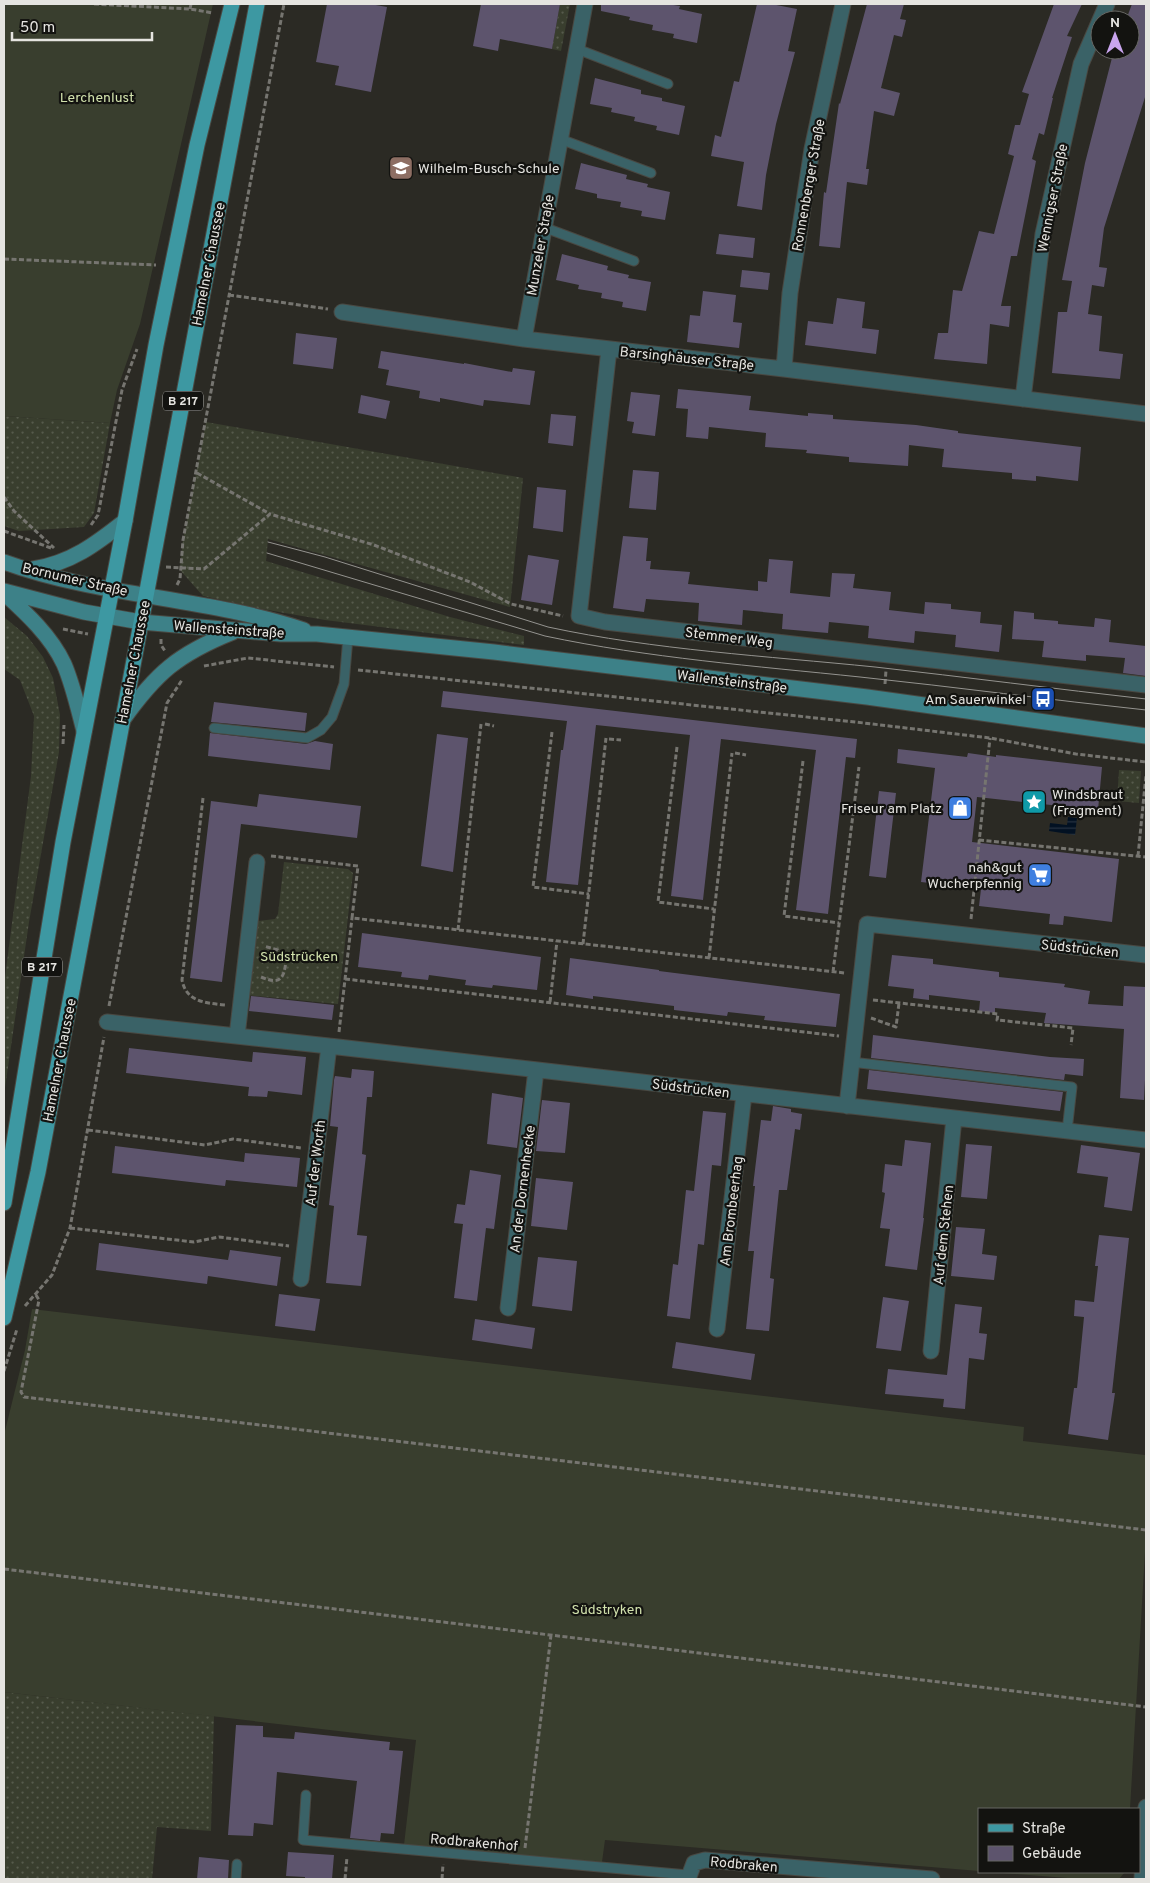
<svg xmlns="http://www.w3.org/2000/svg" width="1150" height="1883" font-family="Overpass,sans-serif">
<defs>
<pattern id="grass-dots" width="8" height="8" patternUnits="userSpaceOnUse" patternTransform="scale(1.25)"><rect width="8" height="8" fill="#393e2e"/><path d="M2 2h.1M6 6h.1" fill="none" stroke="#565a4c" stroke-width="1.8" stroke-linecap="round"/></pattern>
<pattern id="water-rules" width="6" height="5" patternUnits="userSpaceOnUse" patternTransform="scale(1.25)"><rect width="6" height="5" fill="#021122"/><path d="M0 2.5h6" fill="none" stroke="#273442"/></pattern>
</defs>
<rect width="100%" height="100%" fill="#2b2a24"/>
<path fill="url(#grass-dots)" d="M560,4H570L561,51L552,49Z
M4,416L110,423L94,513L84,527L19,531L4,526Z
M206,422L523,478L510,607L268,539L266,561L450,617L524,636V645L325,620L262,609L203,596L180,570V567L183,540Z
M4,617L27,636L43,657L53,678L60,715L59,752L29,922L4,1095V985L31,776L34,716L20,680L4,669Z
M1119,770L1141,771L1139,803L1117,801Z
M284,862L348,869L353,873L338,1004L245,995L258,921L275,919L278,914Z
M4,1692L214,1716L211,1831L157,1827L152,1879H4Z"/>
<path fill="#393e2e" d="M4,4H213L140,324L117,390L110,423L4,416Z
M32,1309L1024,1427L1023,1441L1145,1455L1146,1446V1535L1130,1809H979V1871L605,1840L602,1862L404,1845L416,1740L4,1692V1435L25,1350Z
M990,1872H1125L1119,1879H1080Z"/>
<path fill="url(#water-rules)" d="M1068,817L1077,818L1075,835L1049,831L1050,823L1067,825Z"/>
<path fill="#5d546d" d="M327,4H370L387,7L371,92L335,85L339,66L316,62Z
M481,4H560L552,49L500,39L498,51L473,46Z
M601,4H667L680,6L679,9L702,14L697,43L673,38L674,34L652,30L653,25L629,20L630,17L601,11Z
M757,4H771L797,9L788,51L795,52L776,124L766,175L762,210L737,206L744,162L711,156L715,135L721,137L734,81L739,82Z
M867,4H904L900,19L906,20L902,37L894,35L881,88L900,93L894,116L874,111L866,169H869L867,185L847,182L840,248L819,246L824,192L826,193L839,103L840,104Z
M1054,4H1082L1067,36L1072,37L1052,98H1053L1044,135L1039,133L1032,159L1036,161L1017,256H1011L1001,306H1011L1009,327L990,324L987,364L934,359L938,333H948L953,290L962,291L979,231L994,234L1014,156L1008,154L1015,125H1020L1029,94L1022,92Z
M1132,4H1146V94L1104,228L1099,267L1107,268L1104,287L1092,285L1088,314L1102,316L1099,351L1123,354L1120,379L1052,373L1058,312H1067L1072,281L1062,280L1085,163L1114,50H1130V20H1126Z
M595,78L641,90V94L662,98V101L685,106L679,135L656,130L657,126L634,121L635,117L611,112L612,108L590,104Z
M581,163L627,175L626,179L648,184L647,187L670,192L665,220L641,216L642,211L620,207L621,202L597,198V194L575,189Z
M719,234L755,238L753,258L716,254Z
M562,254L608,266L607,270L629,275L628,278L651,282L646,311L622,307L623,302L601,298L602,293L578,289L579,285L556,280Z
M742,270L770,273L768,290L740,287Z
M703,291L736,295L733,322L742,323L739,348L687,342L690,315L700,316Z
M837,298L865,302L862,328L879,330L876,354L805,345L808,321L833,324Z
M296,333L337,338L333,369L293,364Z
M381,351L464,364V363L512,372L513,368L535,371L530,405L484,400L483,406L440,398V402L419,398L420,391L386,385L389,370L378,368Z
M678,389L751,396L749,410L808,416V413L833,415V419L916,425L958,431V433L1081,447L1078,481L1036,476V481L1012,479V473L942,467L944,449L909,445L908,466L849,462V457L806,453L807,450L765,447L766,433L709,427L708,439L686,437L688,409L676,408Z
M631,392L660,395L655,436L632,433L634,422L627,421Z
M361,395L390,401L386,419L358,413Z
M551,414L576,416L573,446L548,443Z
M633,470L659,472L656,510L629,508Z
M537,487L566,490L563,532L533,528Z
M623,536L648,538L646,561H651L650,569L690,572L688,584L758,591V581L767,582L769,559L793,561L790,593L830,597L832,573L855,574L853,588L891,592L889,610L924,614L925,602L951,604V609L981,612L980,623L1002,625L999,652L955,647L956,635L915,631L914,643L868,638L869,626L829,622L828,633L782,629L783,614L743,610L742,625L698,621L699,603L646,599L644,612L613,608Z
M528,555L559,560L552,605L521,600Z
M1014,611L1034,613V619L1058,621V624L1094,627L1095,618L1111,620L1109,642L1146,646V676L1123,673L1125,658L1086,655V661L1042,657L1044,641L1012,639Z
M443,691L857,739L855,758L846,757L828,914L796,910L816,750L721,739L703,900L671,896L690,735L596,725L578,885L546,882L561,750H563L567,721L441,707Z
M214,702L307,713L305,731L211,722Z
M210,733L306,744L315,741L333,744L330,770L208,756Z
M437,734L468,738L453,872L421,866Z
M898,749L967,757L968,753L996,757V755L1102,767L1098,810L977,797L972,842L1119,859L1112,922L1064,916L1063,925L1049,924L1050,914L979,906L981,889L921,882L935,768L897,763Z
M879,791L896,793L886,878L869,876Z
M259,794L361,806L357,838L241,824L222,982L190,978L211,801L257,807Z
M362,933L541,957L537,990L493,985L492,988L465,985L466,980L429,975L428,980L401,977L402,972L358,967Z
M892,955L933,959V964L999,972V977L1065,984L1064,987L1090,991L1088,1004L1123,1006L1124,986L1146,987V1060L1144,1100L1120,1098L1124,1029L1044,1023L1046,1013L995,1008V1013L979,1011L980,1001L929,995V1000L913,998L914,989L888,986Z
M570,958L659,970V971L840,994L836,1027L764,1020L765,1016L728,1012L727,1016L674,1010V1006L593,996V999L566,995Z
M251,996L334,1005L332,1020L249,1011Z
M873,1035L1050,1057L1084,1059L1083,1076L1065,1074L1064,1080L871,1058Z
M129,1048L252,1062L253,1052L306,1057L302,1095L268,1091L267,1097L248,1096L249,1087L126,1073Z
M352,1069L374,1071L372,1097H367L362,1154L366,1155L357,1235L367,1236L361,1286L326,1283L334,1206L329,1205L338,1127L330,1126L334,1080L335,1076L351,1078Z
M869,1070L1063,1092L1060,1111L867,1089Z
M492,1093L523,1098L517,1148L487,1144Z
M542,1100L570,1103L565,1153L536,1151Z
M773,1106L791,1109V1112L802,1114L800,1130L795,1129L787,1190H779L770,1278L774,1279L769,1331L746,1329L754,1251H748L755,1186H753L761,1120L771,1121Z
M703,1111L726,1113L721,1166L712,1165L704,1245L698,1244L690,1319L667,1316L673,1264L678,1265L686,1190L694,1191Z
M905,1140L931,1143L923,1218H924L917,1270L885,1266L890,1229L880,1228L885,1193L882,1192L885,1164L902,1166Z
M966,1144L992,1146L987,1199L961,1197Z
M1081,1145L1140,1153L1132,1211L1104,1207L1108,1177L1077,1173Z
M115,1146L244,1162L245,1153L300,1158L297,1187L226,1180L225,1186L112,1173Z
M470,1170L501,1175L494,1229L486,1228L477,1301L454,1298L463,1224L454,1223L457,1204L465,1205Z
M536,1178L573,1182L567,1230L531,1226Z
M956,1227L985,1229L982,1254L997,1256L994,1280L951,1276Z
M1099,1235L1129,1238L1112,1393H1115L1108,1440L1068,1434L1074,1388H1077L1084,1317L1074,1316L1075,1300L1094,1302L1098,1266H1095Z
M99,1243L228,1260L230,1250L281,1257L277,1286L208,1276L207,1284L96,1270Z
M538,1257L577,1261L572,1311L532,1306Z
M279,1294L320,1299L315,1331L275,1326Z
M883,1297L909,1301L901,1351L876,1348Z
M955,1304L982,1307L979,1333L987,1334L984,1360L969,1358L965,1409L943,1407L944,1399L885,1394L888,1369L947,1375Z
M475,1319L535,1328L532,1349L472,1340Z
M676,1342L755,1354L751,1380L672,1368Z
M236,1725L263,1726V1737L294,1739L295,1732L390,1742L389,1750L403,1751L394,1834L381,1833L380,1841L350,1838L357,1781L277,1772L273,1825L254,1823L253,1836L228,1835Z
M288,1852L334,1855L332,1879H305V1877L286,1876Z
M199,1857L229,1860L228,1879H197Z"/>
<g fill="none" stroke-linecap="round" stroke-linejoin="round">
<defs>
<path id="lane" d="M577,49L668,84
M560,139L651,173
M543,227L634,261
M214,728L307,738L321,730L332,717L344,684L348,637
M851,1062L1072,1087L1067,1131
M306,1795L303,1840L688,1875
M236,1879L237,1864"/>
<path id="street" d="M342,312L524,339L784,369L1146,414
M524,339L585,4
M609,349L579,616L605,622L1146,685
M784,369L790,293L812,149L843,4
M1023,399L1043,234L1081,64L1107,4
M107,1022L338,1047L1146,1140
M237,1036L257,862
M847,1106L867,924L1146,955
M301,1279L329,1046
M508,1308L536,1070
M717,1329L744,1094
M931,1351L954,1118
M688,1879L694,1863L705,1860L932,1879
M1142,1879L1146,1807"/>
<path id="secondary" d="M4,562C100,597 206,597 304,630
M33,569C71,563 96,544 125,521
M4,591L84,612L141,622L281,634H317L494,652L867,697L1146,736
M4,593C26,613 51,636 64,664C73,685 78,708 84,731
M122,721C156,673 178,654 233,632"/>
<path id="primary" d="M4,1203L63,842L125,521L156,345L197,145L232,4
M4,1318L38,1172L257,4"/>
</defs>
<use href="#lane" stroke="#494842" stroke-width="11"/>
<use href="#street" stroke="#494842" stroke-width="17"/>
<use href="#secondary" stroke="#494842" stroke-width="17"/>
<use href="#primary" stroke="#494842" stroke-width="17"/>
<path stroke="#767570" stroke-width="3" stroke-dasharray="5 2.5" stroke-linecap="butt" d="M94,4L190,9L213,13
M190,9L191,4
M4,259L156,265
M229,295L328,309
M197,473L270,514
M4,497L14,511L54,548
M91,525L98,515L122,390L137,349
M4,531L51,548
M166,567L204,569L270,514L374,545L470,582L511,604L563,616
M177,585L180,579L183,540L284,4
M63,629L88,634
M161,639V645L165,651
M204,666L248,658L334,667
M358,670L864,723L990,738L1076,754L1146,762
M885,684L886,670
M485,724L494,726
M552,732L533,887L589,894
M609,739L621,740
M63,744L64,725
M677,747L658,902L714,909
M735,753L746,755
M803,761L784,916L839,923
M203,798L182,980C186,1002 206,1003 225,1005
M979,840L1146,857
M271,856L358,866L352,918L845,973
M1138,856L1146,775
M971,919L990,738
M458,930L481,724
M583,944L606,738
M709,958L732,753
M833,972L859,767
M261,977C280,985 284,979 286,961L278,950L264,946
M345,979L839,1036
M873,1000L998,1014L997,1020L1073,1028L1071,1045
M550,1002L557,941
M109,1006L167,703L182,680
M871,1018L896,1027L899,1003
M339,1032L352,918
M88,1130L205,1145L233,1139L301,1148
M70,1228L194,1242L219,1237L289,1246
M36,1295L39,1300L21,1392L24,1397L1146,1530
M25,1306L52,1275L70,1228L104,1037
M4,1371L17,1329
M4,1569L1146,1707
M525,1848L551,1635
M345,1879L347,1857
M442,1879L443,1864"/>
<use href="#lane" stroke="#3a6267" stroke-width="9"/>
<use href="#street" stroke="#3a6267" stroke-width="15"/>
<use href="#secondary" stroke="#3d8188" stroke-width="15"/>
<use href="#primary" stroke="#3d98a2" stroke-width="15"/>
<path stroke="#94938f" stroke-width="1" d="M268,542L325,557L548,627C655,650 766,656 875,667C965,677 1056,689 1146,699
M267,553L545,636C649,658 755,666 860,677C956,687 1051,700 1146,710"/>
</g>
<defs>
<symbol id="school-square" viewBox="-11 -11 22 22"><rect x="-9" y="-9" width="18" height="18" rx="4" fill="#8d6e63" stroke="#131310"/><path d="M0-5L7-2L0 1L-7-2ZM-4 1L0 2.5L4 1V4Q0 6-4 4Z" fill="#fff"/></symbol>
<symbol id="bus-square" viewBox="-11 -11 22 22"><rect x="-9" y="-9" width="18" height="18" rx="4" fill="#1a4fb4" stroke="#131310"/><path d="M-5-6H5V4H4V6H2V4H-2V6H-4V4H-5ZM-3.5-4V0h7V-4ZM-3.5 1.2v1.5H-2V1.2ZM2 1.2v1.5H3.5V1.2Z" fill="#fff"/></symbol>
<symbol id="sight-square" viewBox="-11 -11 22 22"><rect x="-9" y="-9" width="18" height="18" rx="4" fill="#0f9aa8" stroke="#131310"/><path d="M0-6L1.8-2.2L6-1.7L2.9 1.2L3.7 5.4L0 3.3L-3.7 5.4L-2.9 1.2L-6-1.7L-1.8-2.2Z" fill="#fff"/></symbol>
<symbol id="shop-square" viewBox="-11 -11 22 22"><rect x="-9" y="-9" width="18" height="18" rx="4" fill="#3f7fe0" stroke="#131310"/><path d="M-5-2.5h2.3a2.7 3.5 0 0 1 5.4 0H5L5.5 6h-11ZM-1.5-2.5h3a1.5 2.3 0 0 0-3 0Z" fill="#fff"/></symbol>
<symbol id="supermarket-square" viewBox="-11 -11 22 22"><rect x="-9" y="-9" width="18" height="18" rx="4" fill="#3f7fe0" stroke="#131310"/><path d="M-6-5.5h2.5l.6 2H6L4.5 2H-2.5L-4.4-4H-6ZM-1.5 3.2a1.3 1.3 0 1 0 .1 0ZM3 3.2a1.3 1.3 0 1 0 .1 0Z" fill="#fff"/></symbol>
</defs>
<g fill-rule="evenodd">
<use href="#school-square" x="387" y="154" width="28" height="28"/>
<use href="#bus-square" x="1029" y="685" width="28" height="28"/>
<use href="#sight-square" x="1020" y="788" width="28" height="28"/>
<use href="#shop-square" x="946" y="794" width="28" height="28"/>
<use href="#supermarket-square" x="1026" y="861" width="28" height="28"/>
</g>
<g text-anchor="middle" stroke-width="4.5" stroke-linejoin="round" paint-order="stroke">
<g fill="#131310" stroke="#a6a5a2" stroke-width="1">
<rect x="163" y="391.5" width="40" height="19" rx="4"/>
<rect x="22" y="957.5" width="40" height="19" rx="4"/>
</g>
<g font-size="12" font-weight="bold" fill="#e5e4e0">
<text x="183" y="405">B 217</text>
<text x="42" y="971">B 217</text>
</g>
<g font-size="14" fill="#d2e2ad" stroke="#131310">
<text x="97" y="102">Lerchenlust</text>
<text x="299" y="961">Südstrücken</text>
<text x="607" y="1614">Südstryken</text>
</g>
<g font-size="14" fill="#e5e4e0" stroke="#131310" text-anchor="end">
<text x="418" y="173" text-anchor="start">Wilhelm-Busch-Schule</text>
<text x="1026" y="704">Am Sauerwinkel</text>
<text x="1052" y="799" text-anchor="start">Windsbraut<tspan x="1052" dy="16">(Fragment)</tspan></text>
<text x="942" y="813">Friseur am Platz</text>
<text x="1022" y="872">nah&amp;gut<tspan x="1022" dy="16">Wucherpfennig</tspan></text>
</g>
<g font-size="14" fill="#e5e4e0" stroke="#131310">
<text transform="translate(808 185) rotate(-80)" y="5">Ronnenberger Straße</text>
<text transform="translate(1052 198) rotate(-79)" y="5">Wennigser Straße</text>
<text transform="translate(540 245) rotate(-80)" y="5">Munzeler Straße</text>
<text transform="translate(208 264) rotate(-79)" y="5">Hamelner Chaussee</text>
<text transform="translate(687 358) rotate(6)" y="5">Barsinghäuser Straße</text>
<text transform="translate(75 579) rotate(13)" y="5">Bornumer Straße</text>
<text transform="translate(229 629) rotate(4)" y="5">Wallensteinstraße</text>
<text transform="translate(729 637) rotate(7)" y="5">Stemmer Weg</text>
<text transform="translate(133 662) rotate(-79)" y="5">Hamelner Chaussee</text>
<text transform="translate(732 681) rotate(7)" y="5">Wallensteinstraße</text>
<text transform="translate(1080 948) rotate(6)" y="5">Südstrücken</text>
<text transform="translate(59 1060) rotate(-79)" y="5">Hamelner Chaussee</text>
<text transform="translate(691 1088) rotate(7)" y="5">Südstrücken</text>
<text transform="translate(315 1163) rotate(-83)" y="5">Auf der Worth</text>
<text transform="translate(522 1189) rotate(-83)" y="5">An der Dornenhecke</text>
<text transform="translate(731 1211) rotate(-83)" y="5">Am Brombeerhag</text>
<text transform="translate(943 1235) rotate(-84)" y="5">Auf dem Stehen</text>
<text transform="translate(474 1842) rotate(5)" y="5">Rodbrakenhof</text>
<text transform="translate(744 1864) rotate(5)" y="5">Rodbraken</text>
</g>
</g>
<rect width="1150" height="1883" fill="none" stroke="#e5e4e0" stroke-width="10"/>
<rect x="978" y="1808" width="162" height="65" fill="#131310" stroke="#676763"/>
<rect x="988" y="1824" width="25" height="8" fill="#3d98a2" stroke="#676763"/>
<text x="1022" y="1833" font-size="15" fill="#e5e4e0">Straße</text>
<rect x="988" y="1846" width="25" height="15" fill="#5d546d" stroke="#676763"/>
<text x="1022" y="1858" font-size="15" fill="#e5e4e0">Gebäude</text>
<g transform="translate(1115 35)"><circle r="24" fill="#131310" stroke="#676763"/>
<path d="M0-4L9 19L0 12L-9 19Z" fill="#c9a5ee"/>
<text y="-8" font-size="14" font-weight="bold" text-anchor="middle" fill="#e5e4e0">N</text>
</g>
<path d="M12 32v8h140v-8" fill="none" stroke="#e5e4e0" stroke-width="2.5"/>
<text x="20" y="32" font-size="15" fill="#e5e4e0" stroke="#131310" stroke-width="4" paint-order="stroke">50 m</text>
</svg>
